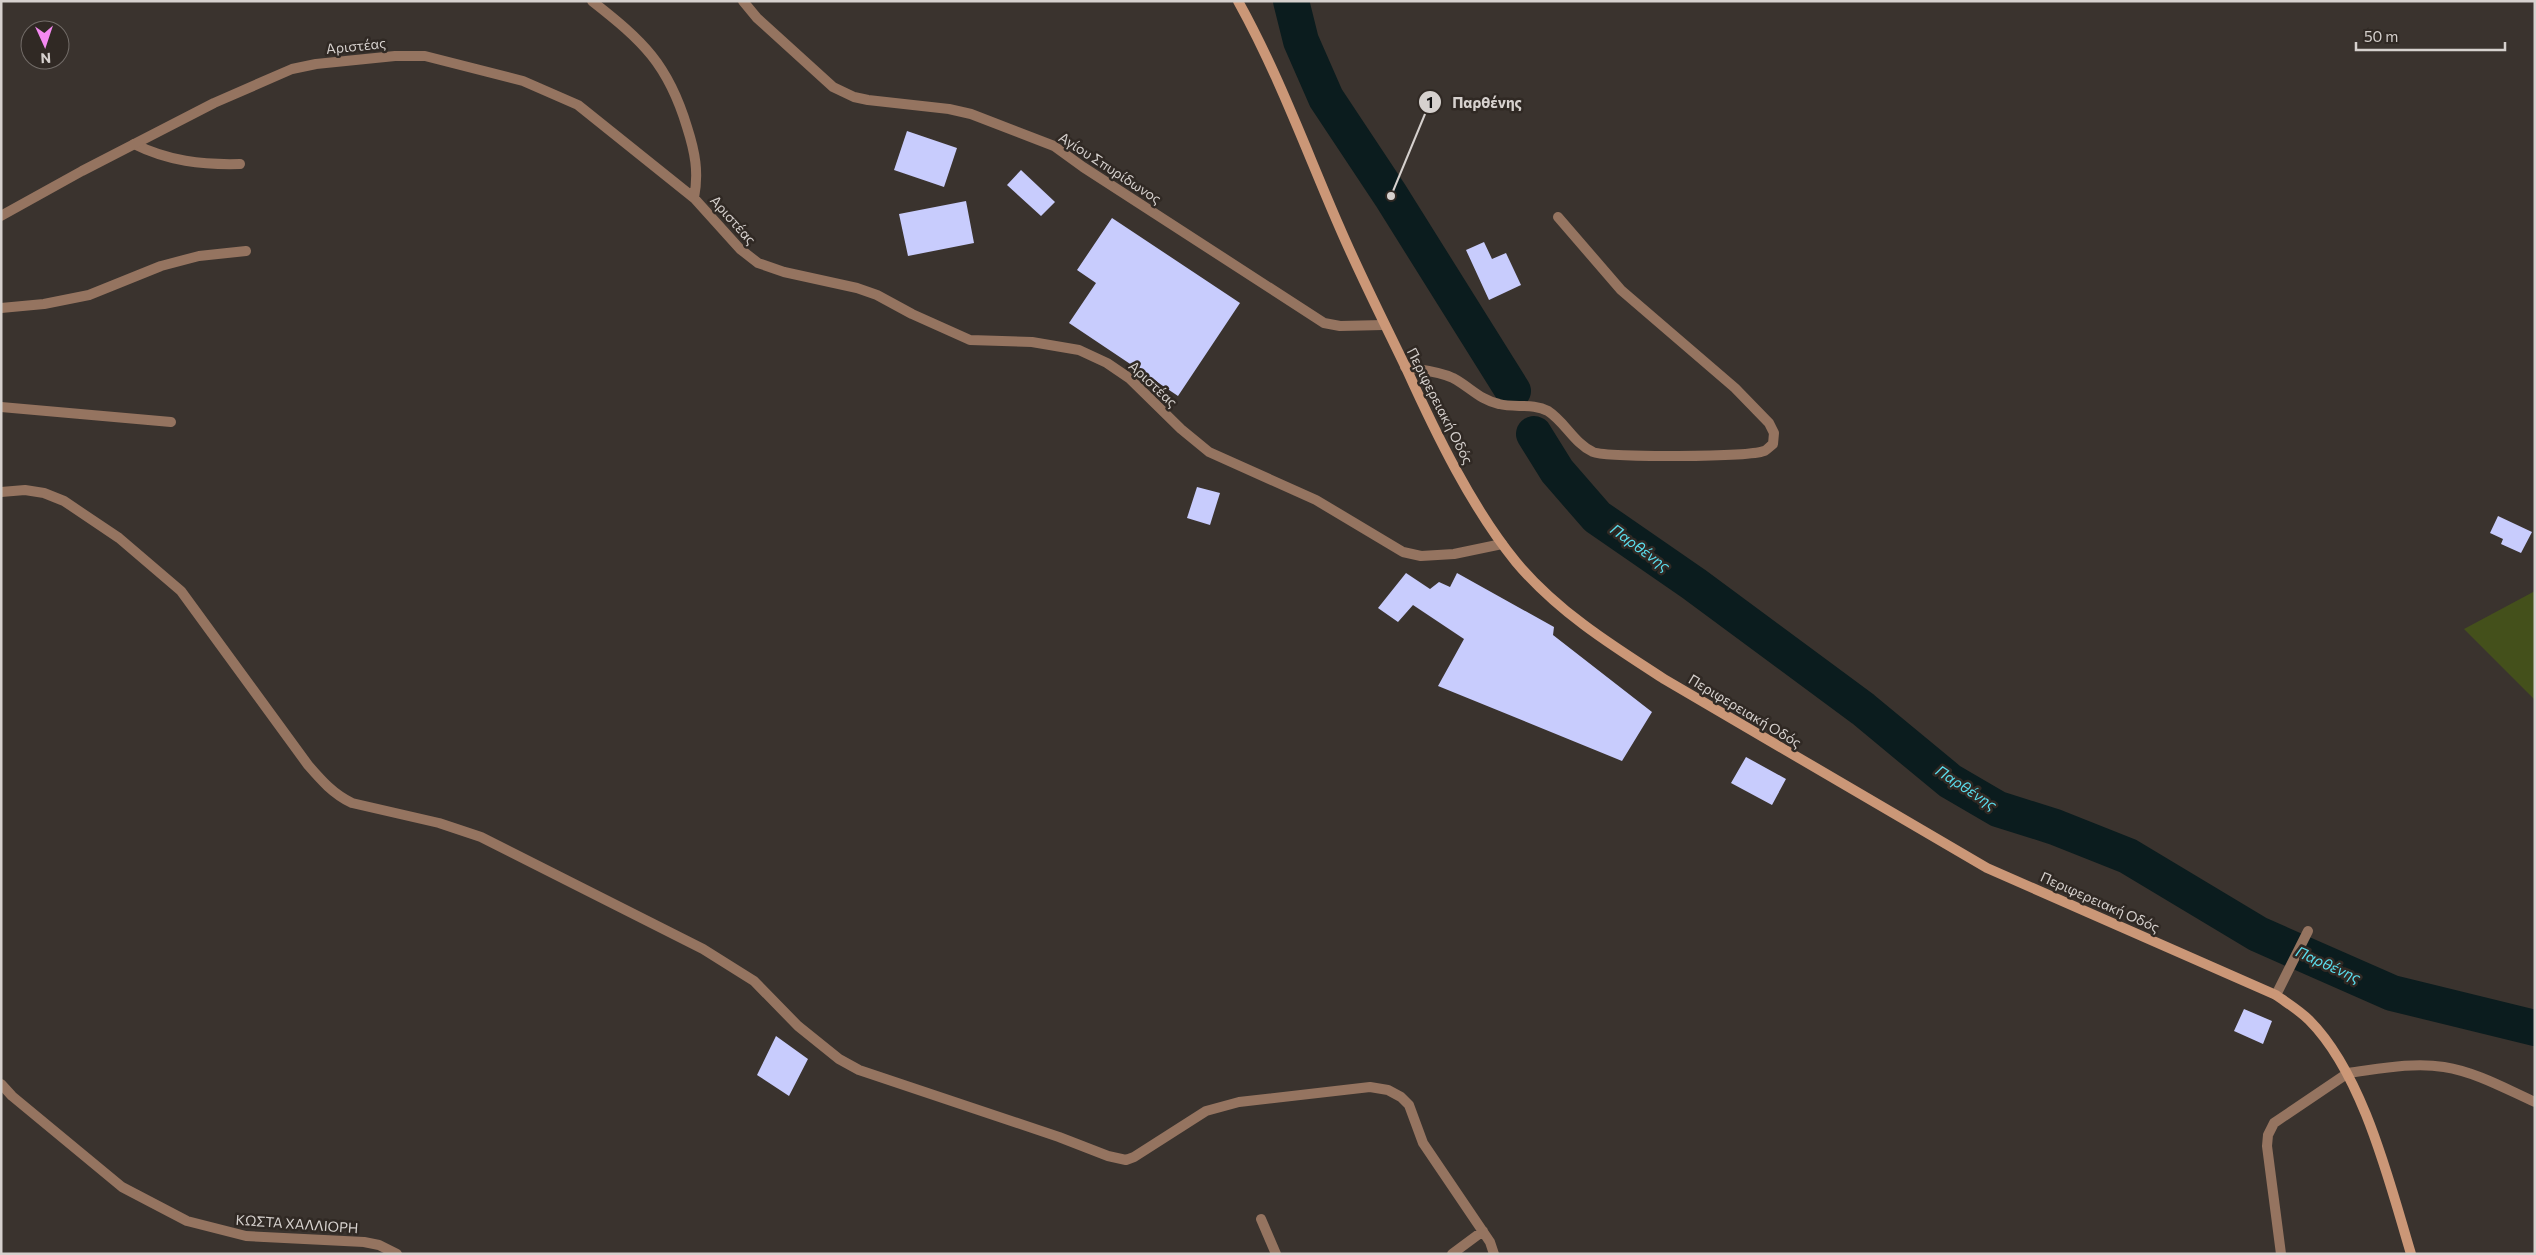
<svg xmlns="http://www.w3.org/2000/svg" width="2536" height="1255" font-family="Commissioner,sans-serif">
<rect width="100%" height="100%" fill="#3a332e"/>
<path fill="#44501b" d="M2535,591V700L2464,629Z"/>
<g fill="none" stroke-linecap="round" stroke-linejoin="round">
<path stroke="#0b1c1e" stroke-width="36" d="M1291,1L1301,41L1326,98L1391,196L1513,391
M1534,434L1557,471L1597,517L1694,584L1863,709L1950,781L1998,809L2055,827L2128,856L2258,934L2392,993L2535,1028"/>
</g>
<path fill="#c8ccfd" d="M907,131L957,148L944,187L894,170Z
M1021,170L1055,202L1041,216L1007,185Z
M966,201L974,243L908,256L899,214Z
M1112,218L1240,303L1178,396L1069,323L1096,283L1077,270Z
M1484,242L1492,259L1506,253L1521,285L1489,300L1466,250Z
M1197,487L1220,493L1210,525L1187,518Z
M2498,516L2532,532L2521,553L2501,544L2503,539L2490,533Z
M1406,573L1430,589L1439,582L1450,587L1457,573L1554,627L1553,635L1652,712L1622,761L1438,686L1464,639L1413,605L1398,622L1378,608Z
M1746,757L1786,779L1772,805L1731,783Z
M2244,1009L2272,1021L2263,1044L2234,1031Z
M776,1036L808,1059L789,1096L757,1075Z"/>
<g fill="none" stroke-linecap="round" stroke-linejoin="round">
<path stroke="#957460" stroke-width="10" d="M134,144C168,161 202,165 240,164
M1405,367C1421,370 1438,371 1453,378C1470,387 1480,400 1499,404C1515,408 1533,403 1548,411C1565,422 1574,443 1593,452C1607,458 1748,457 1764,451C1767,450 1770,446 1773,444L1774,433L1769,423L1735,388L1621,290L1558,217
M2276,995L2308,931
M2348,1073C2379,1069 2412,1062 2444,1067C2476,1072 2506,1089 2535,1102"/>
<path stroke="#957460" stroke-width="10" d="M592,1C643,41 668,64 687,127C695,152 699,172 694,198
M743,1L757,18L833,87L854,97L868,100L949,109L971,114L1054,146L1083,167L1324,323L1340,326L1383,325
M1,216L82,171L214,103L292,69L316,64L395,56H425L523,81L578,105L694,198L740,249L758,263L784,272L857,288L877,295L912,314L970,340L1032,342L1079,350L1107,363L1129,378L1181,429L1209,452L1316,500L1403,552L1421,556L1454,554L1502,544
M1,308L44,304L89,295L161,266L199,256L246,251
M1,407L171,422
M1,492L25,490L44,493L64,501L119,538L181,591L308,765C321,780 333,794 352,803L439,823L481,837L703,949L754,981L798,1026L839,1059L859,1070L1059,1137L1108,1156L1126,1160L1134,1157L1206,1111L1239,1102L1370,1087L1388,1090L1401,1097L1409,1105L1423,1143L1490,1242L1494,1254
M1261,1219L1276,1254
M1452,1254L1483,1231
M2281,1254L2267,1146L2268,1135L2274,1123L2348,1073"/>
<path stroke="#957460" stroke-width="10" d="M1,1084L12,1096L122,1187L187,1221L246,1236L364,1242L379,1245L397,1254"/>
<path stroke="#cb9777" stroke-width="10" d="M1238,1C1278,73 1306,150 1339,226C1360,275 1384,322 1407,370C1436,434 1472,508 1516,562C1557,611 1611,645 1664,679L1987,868L2276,995C2287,1003 2299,1010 2309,1020C2363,1074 2389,1181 2411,1254"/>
</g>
<g text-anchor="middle" stroke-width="5" stroke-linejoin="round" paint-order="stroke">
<g font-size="14" fill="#d6d1ce" stroke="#302924">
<text transform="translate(356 46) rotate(-6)" y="5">Αριστέας</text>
<text transform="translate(1110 168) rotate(33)" y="5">Αγίου Σπυρίδωνος</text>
<text transform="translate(733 220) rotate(48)" y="5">Αριστέας</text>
<text transform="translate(1153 384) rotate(43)" y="5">Αριστέας</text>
<text transform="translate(1440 406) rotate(63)" y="5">Περιφερειακή Οδός</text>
<text transform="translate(1745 711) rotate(31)" y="5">Περιφερειακή Οδός</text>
<text transform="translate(2100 902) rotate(24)" y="5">Περιφερειακή Οδός</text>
<text transform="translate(297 1224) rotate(4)" y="5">ΚΩΣΤΑ ΧΑΛΛΙΟΡΗ</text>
</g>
<g font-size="15" font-style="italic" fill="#5bdded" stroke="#302924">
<text transform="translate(1640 548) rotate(36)" y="5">Παρθένης</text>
<text transform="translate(1966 788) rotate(33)" y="5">Παρθένης</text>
<text transform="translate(2328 965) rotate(24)" y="5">Παρθένης</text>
</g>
</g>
<path fill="none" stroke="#d6d1ce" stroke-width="2" d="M1391 196L1430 102"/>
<g fill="#d6d1ce" stroke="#302924" stroke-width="2">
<circle cx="1391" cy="196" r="5"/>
<circle cx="1430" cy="102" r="12"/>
</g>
<g font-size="15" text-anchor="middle" font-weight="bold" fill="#111">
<text x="1430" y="108">1</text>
</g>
<g font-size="15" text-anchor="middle" font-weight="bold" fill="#d6d1ce" stroke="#302924" stroke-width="5" stroke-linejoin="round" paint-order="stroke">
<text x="1487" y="108">Παρθένης</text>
</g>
<rect width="2536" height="1255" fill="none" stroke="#d6d1ce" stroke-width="5"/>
<g transform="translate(45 45) rotate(177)"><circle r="24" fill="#302924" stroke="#726c68"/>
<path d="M0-4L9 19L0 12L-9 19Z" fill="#f489f1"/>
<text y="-8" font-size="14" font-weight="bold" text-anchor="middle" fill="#d6d1ce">N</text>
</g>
<path d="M2356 42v8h149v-8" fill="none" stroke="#d6d1ce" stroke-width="2.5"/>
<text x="2364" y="42" font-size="15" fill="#d6d1ce" stroke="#302924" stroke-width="4" paint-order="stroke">50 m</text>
</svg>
